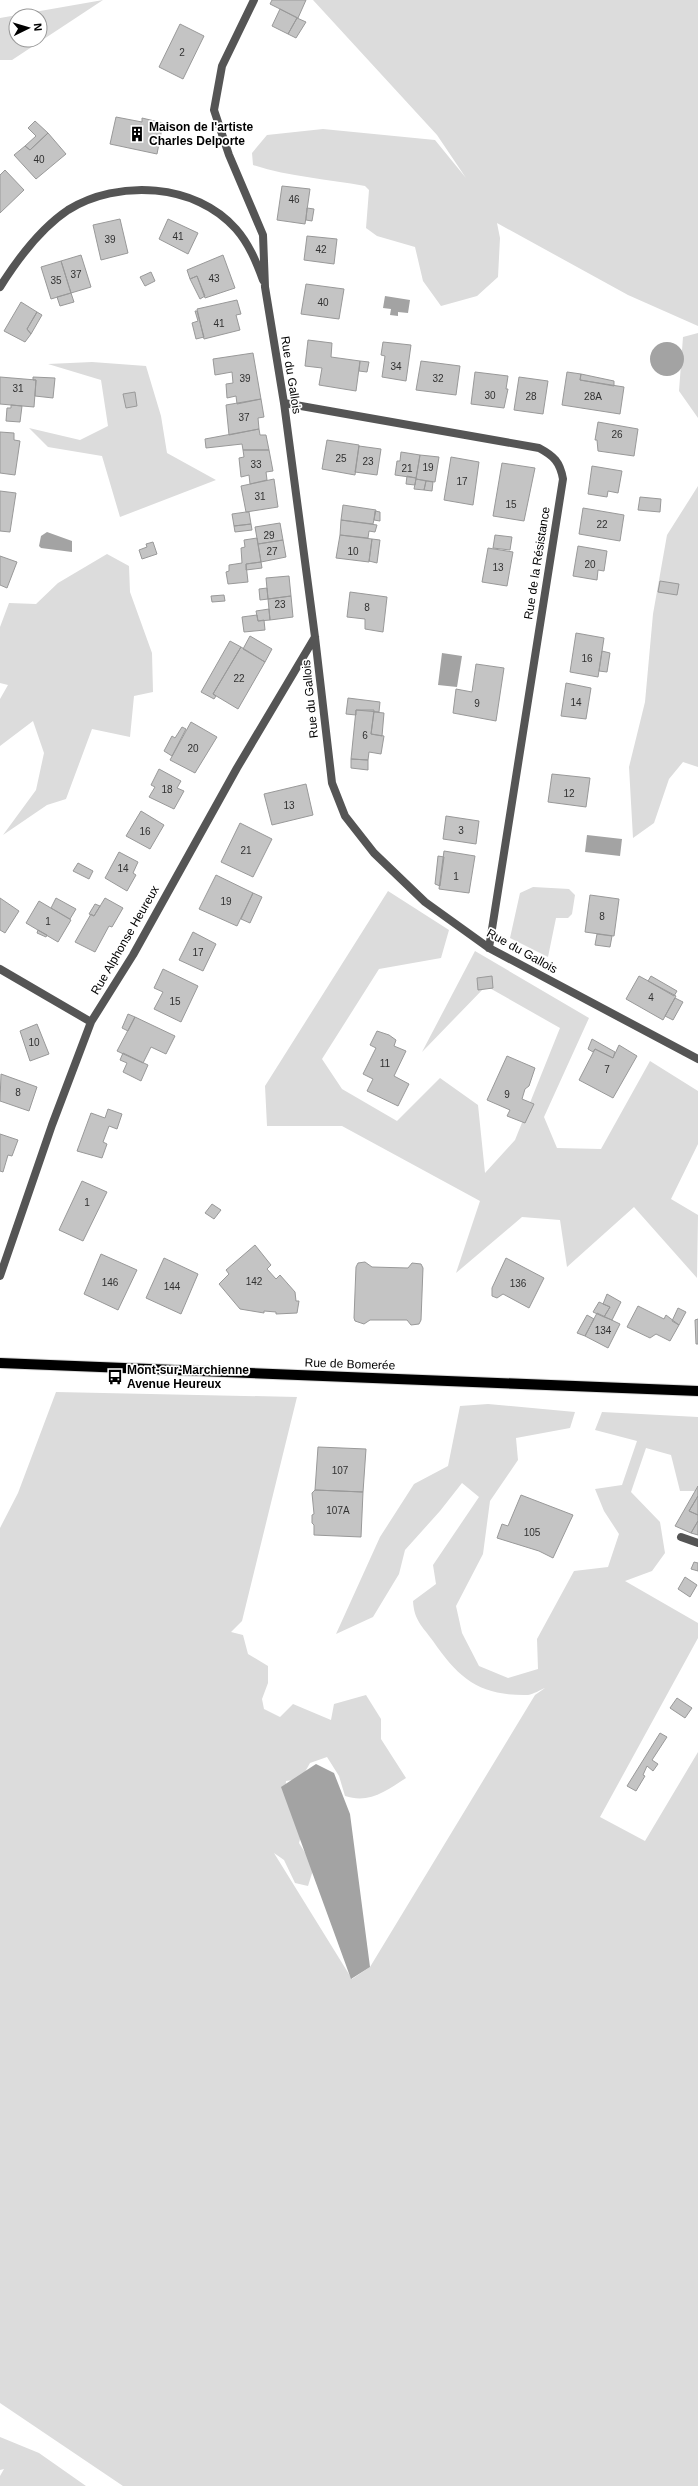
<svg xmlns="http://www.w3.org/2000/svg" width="698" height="2486" font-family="Helvetica,sans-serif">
<rect width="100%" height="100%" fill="#fff"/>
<path fill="#dcdcdc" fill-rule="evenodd" d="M103,0L12,60H0V18ZM16,16H40V40H16Z
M313,0H698V326L628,295L497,223L500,238L498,277L477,296L441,306L423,281L415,247L377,236L366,228L369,190L365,186C327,179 289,177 253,165L252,153L267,135L323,129L435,140L466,178L437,135Z
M698,333V418L679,391L683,337Z
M92,362L146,366L161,416L167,453L216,480L120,517L102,456L48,447L29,428L80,440L108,426L101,380L48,364Z
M698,486V767L683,762L669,779L654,823L633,838L629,767L645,702L653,614L667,535Z
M107,554L129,566L130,592L152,653L153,692L134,696L130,737L92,729L66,799L47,805L3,835L36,790L44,753L33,721L0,746V699L8,685L0,683V627L9,603L36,604L58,583Z
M533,887L569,889L575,895L572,914L568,918H556L548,957L510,938L520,893Z
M388,891L449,930L441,958L379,969L322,1059L342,1089L397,1121L440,1078L478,1105L485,1173L515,1140L560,1028L486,986L422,1052L475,951L589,1018L544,1117L557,1148L601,1149L650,1061L698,1091V1144L671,1199L698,1215L697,1278L634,1207L567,1267L560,1220L522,1217L456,1273L480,1201L342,1126H267L265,1086Z
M56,1392L297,1397L242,1621L231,1632L243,1635L248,1654L268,1666V1683L262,1699L264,1709L280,1717L293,1704L331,1720L334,1704L366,1695L381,1719V1739L406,1778C386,1791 369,1804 345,1796L339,1776L327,1757L310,1763L301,1779L286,1781L285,1794L302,1832L299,1843L314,1867L308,1886L295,1883L284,1860L274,1853L352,1979L370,1967L535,1695L545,1688C540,1690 534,1694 528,1695C480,1696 459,1679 433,1641C422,1626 414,1620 413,1601L436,1584L433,1565L479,1497L462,1483L440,1511L405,1550L399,1574L373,1617L336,1634L380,1537L414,1484L448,1466L460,1406L488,1404L575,1412L570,1428L516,1438L518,1460L490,1501L483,1554L456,1606L462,1633L479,1666L508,1678L538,1669L537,1639L574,1571L608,1567L619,1534L604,1511L595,1489L622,1485L637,1441L595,1430L602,1412L698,1417V1491H680L671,1455L646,1448L631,1492L660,1522L665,1553L652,1571L625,1581L698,1623V1638L600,1817L645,1841L698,1752V2486H123L0,2403V1528L18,1493Z
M0,2437L39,2453L86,2486H0V2476L4,2469L0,2470Z"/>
<path fill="#a3a3a3" d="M385,296L410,300L408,313L398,312V316L390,315L391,309L383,308Z
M650 359a17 17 0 1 1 34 0a17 17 0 1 1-34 0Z
M47,532L72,541V552L41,548L39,546L41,536Z
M442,653L462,656L457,687L438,685Z
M587,835L622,839L620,856L585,852Z
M316,1764L334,1773L350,1814L370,1967L351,1979L281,1787Z"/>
<path fill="#c4c4c4" stroke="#999" d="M272,0H306L298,18L270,4Z
M280,9L297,18L288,34L272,26Z
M297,18L306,22L296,38L288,34Z
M180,24L204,36L183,79L159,67Z
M116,117L142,122V118L163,123L157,154L110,144Z
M35,121L48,133L30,150L25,146L36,136L28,128Z
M48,133L66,154L36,179L14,155L25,146L30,150Z
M5,170L24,190L0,213V175Z
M282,186L310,189L305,224L277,220Z
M307,208L314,209L312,221L306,220Z
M120,219L128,253L101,260L93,225Z
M168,219L198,233L188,254L159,239Z
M307,236L337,239L334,264L304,260Z
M81,255L91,287L71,293L61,261Z
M223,255L235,288L205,298L197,276L190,279L187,270Z
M61,261L71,293L51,299L41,267Z
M151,272L155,281L145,286L140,277Z
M197,276L205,296L200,299L190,279Z
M306,284L344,289L339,319L301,314Z
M71,293L74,302L60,306L57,297Z
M237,300L241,314L236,315L240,330L204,339L197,309Z
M21,302L37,312L27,329L31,334L25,342L4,331Z
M195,311H197L204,337L196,339L192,323L198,321Z
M37,312L42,315L31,334L27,329Z
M308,340L332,343L331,357L360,361L356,391L319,385L322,368L305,366Z
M383,342L411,345L406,381L382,377L385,356L381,355Z
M253,353L261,399L237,404L236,396L227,398L226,384L233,383L232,372L215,375L213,359Z
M360,361L369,362L367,372L359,371Z
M421,361L460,366L456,395L416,390Z
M475,372L508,376L506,389H508L504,408L471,404Z
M567,372L581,374L580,380L624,387L620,414L562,405Z
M581,374L614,381V386L580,380Z
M0,377L36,380L34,407L0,404Z
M33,377L55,378L53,398L35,396L36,380H33Z
M519,377L548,381L543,414L514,410Z
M135,392L137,406L126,408L123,394Z
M261,399L264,417L258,418L259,429L229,435L226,405Z
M11,405L22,406L20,422L6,421L7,408H11Z
M598,422L638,429L634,456L598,451L597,440H595Z
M259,429L260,435H266L269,450H243L242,444L206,448L205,439Z
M0,432L14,433V440L20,441L15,475L0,473Z
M327,440L359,445L355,475L322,469Z
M359,446L381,449L377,475L355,472Z
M243,450H269L273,471L266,472L267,480L250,484L249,475L241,477L239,458L244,457Z
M401,452L420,455L416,478L395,475L397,461H400Z
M420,455L439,457L435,482L416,479Z
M451,457L479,462L473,505L444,500Z
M502,463L535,468L524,521L493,516Z
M592,466L622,471L618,493L608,491L607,497L588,494Z
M407,476L416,478L415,485L406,484Z
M274,479L278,507L246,512L241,486Z
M416,479L426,481L424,490L414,489Z
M426,481L433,482L432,491L424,490Z
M0,491L16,493L10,532L0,531Z
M640,497L661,499L660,512L638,510Z
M343,505L376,510L373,524L341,520Z
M583,508L624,515L620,541L579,534Z
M375,511L380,512V521L374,520Z
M246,512H249L251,524L234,526L232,514Z
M341,520L377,525L375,532L369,531L368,538L340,535Z
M280,523L283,540L258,544L255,527Z
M251,524L252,530L235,532L234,526Z
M340,535L372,539L369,562L336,558Z
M495,535L512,537L510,550L493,548Z
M257,538L261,562L246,564L248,582L228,584L226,572L229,571V565L242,563L241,548L245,547L244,540Z
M372,539L380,540L377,563L369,561Z
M283,540L286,557L261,562L258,544Z
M153,542L157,554L142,559L139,550L147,547L146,544Z
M578,546L607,551L604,571L598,570L597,580L573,576Z
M488,548L513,552L507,586L482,582Z
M0,556L17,562L7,588L0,585Z
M261,562L262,568L246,570V564Z
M289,576L291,596L268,599L266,578Z
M660,581L679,584L677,595L658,592Z
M267,588L268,599L260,600L259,589Z
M350,592L387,597L383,632L365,629V619L347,617Z
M224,595L225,601L212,602L211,596Z
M291,596L293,617L270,620L268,599Z
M269,609L270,620L258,621L256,611Z
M257,615L258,621L264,620L265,630L244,632L242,617Z
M576,633L604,638L598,677L570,672Z
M250,636L272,649L265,662L243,649Z
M230,641L241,647L213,694L216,696L214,699L201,692Z
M241,647L265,662L238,709L213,694Z
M602,651L610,653L607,672L599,671Z
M476,664L504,668L496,721L453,713L456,689L472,692Z
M566,683L591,688L586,719L561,716Z
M348,698L380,702L379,712L356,710V715L346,714Z
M356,710H374L371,734L384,736L381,754L369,752L368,760L351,759Z
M374,712L384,713L382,736L371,734Z
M191,722L217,737L195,773L170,760Z
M182,727L186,729L172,756L164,751L172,736L175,738Z
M351,759L368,760V770L351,768Z
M159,769L181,781L177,788L184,791L174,809L149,797L155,787L151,785Z
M552,774L590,778L586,807L548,802Z
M306,784L313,815L272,825L264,794Z
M141,811L164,825L150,849L126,836Z
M446,816L479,821L476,844L443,839Z
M240,823L272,839L253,877L221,862Z
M444,851L475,856L469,893L439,889Z
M119,852L138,862L133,873L136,875L127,891L105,878Z
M438,856L444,857L440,886L435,884Z
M78,863L93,871L89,879L73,871Z
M216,875L253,893L237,926L199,909Z
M253,893L262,897L250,923L241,919Z
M590,895L619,899L614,936L585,932Z
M0,898L19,911L5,933L0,930Z
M56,898L76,909L70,919L51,908Z
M105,898L123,908L112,927L109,926L95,952L75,942L91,914L94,916Z
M39,901L71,920L58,942L26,923Z
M95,904L100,906L94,916L89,914Z
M38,930L47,935L46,937L37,933Z
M193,932L216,944L203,971L179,960Z
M597,934L612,936L610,947L595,945Z
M163,969L198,986L181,1022L154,1009L163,992L154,988Z
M492,976L493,988L478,990L477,978Z
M639,976L676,996L663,1020L626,999Z
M651,976L677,991L674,996L648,981Z
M675,998L683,1002L673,1020L665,1016Z
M128,1014L135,1017L128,1031L122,1028Z
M135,1017L175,1036L166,1054L151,1047L143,1063L117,1051Z
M37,1024L49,1054L30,1061L20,1031Z
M377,1031L389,1035L396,1040L394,1046L406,1051L394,1076L409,1084L398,1106L367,1091L373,1079L363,1074L376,1048L370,1045Z
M592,1039L615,1052L613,1058L595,1049L593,1052L588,1049Z
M619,1045L637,1056L613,1098L579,1080L595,1049L613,1058Z
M123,1053L148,1065L141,1081L123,1072L127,1063L120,1060Z
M507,1056L535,1068L529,1086L525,1089L522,1099L534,1104L525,1123L507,1116L510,1110L487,1100Z
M1,1074L37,1087L29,1111L0,1101Z
M108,1109L122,1114L117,1129L109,1126L103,1142L107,1144L102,1158L77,1151L91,1113L105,1118Z
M0,1134L18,1140L12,1156L8,1155L3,1172L0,1171Z
M82,1181L107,1192L83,1241L59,1230Z
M212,1204L221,1210L214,1219L205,1213Z
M255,1245L271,1265L267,1269L276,1279L280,1275L295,1292L296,1301H299L297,1313L276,1314V1312L264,1311V1313L240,1309L219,1284L229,1274L226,1270Z
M101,1254L137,1270L118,1310L84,1294Z
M164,1258L198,1274L181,1314L146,1298Z
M506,1258L544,1278L529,1308L503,1294L497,1298L492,1296V1288Z
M365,1262L372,1267L408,1268L412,1263L421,1264L423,1268L421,1320L419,1324L411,1325L407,1320H370L364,1324L355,1321L354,1318L356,1267L358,1263Z
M607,1294L621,1302L612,1320L604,1317L610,1307L603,1304Z
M599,1302L610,1307L604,1317L593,1312Z
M638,1306L664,1319L666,1315L679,1325L670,1341L656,1334L650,1338L627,1327Z
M678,1308L686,1312L679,1325L672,1321Z
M597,1313L620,1324L608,1348L585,1336Z
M587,1315L594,1319L585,1336L577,1333Z
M698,1319V1344H696L695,1320Z
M318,1447L366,1449L363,1492L315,1490Z
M698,1486V1496L689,1511L698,1515V1521L691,1533L675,1526Z
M315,1490L363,1492L361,1537L314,1535V1525L312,1523V1515L314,1514L312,1493Z
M521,1495L573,1515L553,1558L539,1551L497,1538L502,1524L508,1526Z
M698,1496V1515L689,1511Z
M698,1521V1535L691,1533Z
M694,1562L698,1563V1571L691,1569Z
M685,1577L697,1585L690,1597L678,1589Z
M677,1698L692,1708L685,1718L670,1708Z
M660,1733L667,1737L652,1760L658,1764L653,1771L647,1766L643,1775L645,1776L636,1791L627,1786Z"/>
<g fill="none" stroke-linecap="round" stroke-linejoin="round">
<defs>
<path id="primary" d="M0,1363L698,1391"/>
</defs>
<use href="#primary" stroke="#dbdbdb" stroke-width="12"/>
<path stroke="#555" stroke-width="8" d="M254,0L222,66L214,110L229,155L263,235L265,287L284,403L315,637L332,783L345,816L374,853L425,902L489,948L698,1059
M0,287C17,260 41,228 68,210C118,179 196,183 236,229C249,244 256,261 263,280
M284,403L539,448C554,456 560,462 563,479L489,948
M0,969L91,1022
M0,1276L52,1125L91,1022L133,955L237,768L315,637
M681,1537L698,1543"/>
<use href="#primary" stroke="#000" stroke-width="10"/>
</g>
<defs>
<symbol id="building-bare" viewBox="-9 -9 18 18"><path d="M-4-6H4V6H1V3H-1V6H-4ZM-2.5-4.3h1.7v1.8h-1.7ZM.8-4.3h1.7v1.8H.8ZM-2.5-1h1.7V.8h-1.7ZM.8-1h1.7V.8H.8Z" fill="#000" stroke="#fff" stroke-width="2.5" paint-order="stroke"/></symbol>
<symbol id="bus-bare" viewBox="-9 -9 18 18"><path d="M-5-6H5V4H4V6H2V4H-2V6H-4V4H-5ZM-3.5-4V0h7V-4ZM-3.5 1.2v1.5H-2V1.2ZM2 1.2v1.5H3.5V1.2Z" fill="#000" stroke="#fff" stroke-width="2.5" paint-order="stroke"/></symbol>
</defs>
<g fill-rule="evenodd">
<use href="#building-bare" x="126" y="123" width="22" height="22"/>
<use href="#bus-bare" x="104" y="1366" width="22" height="22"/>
</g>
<g text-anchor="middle" stroke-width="3.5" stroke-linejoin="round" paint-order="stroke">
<g font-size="10" fill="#313131">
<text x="182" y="56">2</text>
<text x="39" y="163">40</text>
<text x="294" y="203">46</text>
<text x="178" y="240">41</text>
<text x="110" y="243">39</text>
<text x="321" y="253">42</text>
<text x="76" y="278">37</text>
<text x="214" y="282">43</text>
<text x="56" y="284">35</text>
<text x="323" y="306">40</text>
<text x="219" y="327">41</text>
<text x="396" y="370">34</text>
<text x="245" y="382">39</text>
<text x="438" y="382">32</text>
<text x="18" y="392">31</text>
<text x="490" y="399">30</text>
<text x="531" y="400">28</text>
<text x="593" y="400">28A</text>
<text x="244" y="421">37</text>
<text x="617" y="438">26</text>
<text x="341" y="462">25</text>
<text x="368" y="465">23</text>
<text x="256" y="468">33</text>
<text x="428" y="471">19</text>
<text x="407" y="472">21</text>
<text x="462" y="485">17</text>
<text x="260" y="500">31</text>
<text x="511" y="508">15</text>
<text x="602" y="528">22</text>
<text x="269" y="539">29</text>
<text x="272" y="555">27</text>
<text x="353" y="555">10</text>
<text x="590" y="568">20</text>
<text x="498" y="571">13</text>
<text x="280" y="608">23</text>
<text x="367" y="611">8</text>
<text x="587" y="662">16</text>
<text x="239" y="682">22</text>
<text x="576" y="706">14</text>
<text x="477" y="707">9</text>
<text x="365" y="739">6</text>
<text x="193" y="752">20</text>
<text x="167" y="793">18</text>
<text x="569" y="797">12</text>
<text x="289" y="809">13</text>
<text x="461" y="834">3</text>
<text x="145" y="835">16</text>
<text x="246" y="854">21</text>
<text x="123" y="872">14</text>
<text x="456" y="880">1</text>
<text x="226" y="905">19</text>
<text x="602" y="920">8</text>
<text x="48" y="925">1</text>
<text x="198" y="956">17</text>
<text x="651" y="1001">4</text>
<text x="175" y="1005">15</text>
<text x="34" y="1046">10</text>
<text x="385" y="1067">11</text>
<text x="607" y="1073">7</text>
<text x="18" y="1096">8</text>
<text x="507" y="1098">9</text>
<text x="87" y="1206">1</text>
<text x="254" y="1285">142</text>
<text x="110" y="1286">146</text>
<text x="518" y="1287">136</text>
<text x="172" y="1290">144</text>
<text x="603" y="1334">134</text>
<text x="340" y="1474">107</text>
<text x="338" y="1514">107A</text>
<text x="532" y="1536">105</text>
</g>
<g font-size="12" font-weight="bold" fill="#000" stroke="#fff" text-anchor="start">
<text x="149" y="131">Maison de l'artiste<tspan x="149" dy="14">Charles Delporte</tspan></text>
<text x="127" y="1374">Mont-sur-Marchienne<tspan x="127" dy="14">Avenue Heureux</tspan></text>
</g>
<g font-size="12" fill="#000" stroke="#fff">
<text transform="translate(291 375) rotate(81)" y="4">Rue du Gallois</text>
<text transform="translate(537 563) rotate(-81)" y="4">Rue de la Résistance</text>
<text transform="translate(310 699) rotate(-96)" y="4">Rue du Gallois</text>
<text transform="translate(125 940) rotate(-60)" y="4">Rue Alphonse Heureux</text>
<text transform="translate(522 951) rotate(29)" y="4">Rue du Gallois</text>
<text transform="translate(350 1364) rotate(2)" y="4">Rue de Bomerée</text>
</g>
</g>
<g transform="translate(28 28) rotate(85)"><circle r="19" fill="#ffffff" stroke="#999999"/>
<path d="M0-3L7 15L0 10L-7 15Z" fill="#000000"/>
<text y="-6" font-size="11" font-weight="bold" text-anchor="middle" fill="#000000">N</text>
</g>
</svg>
